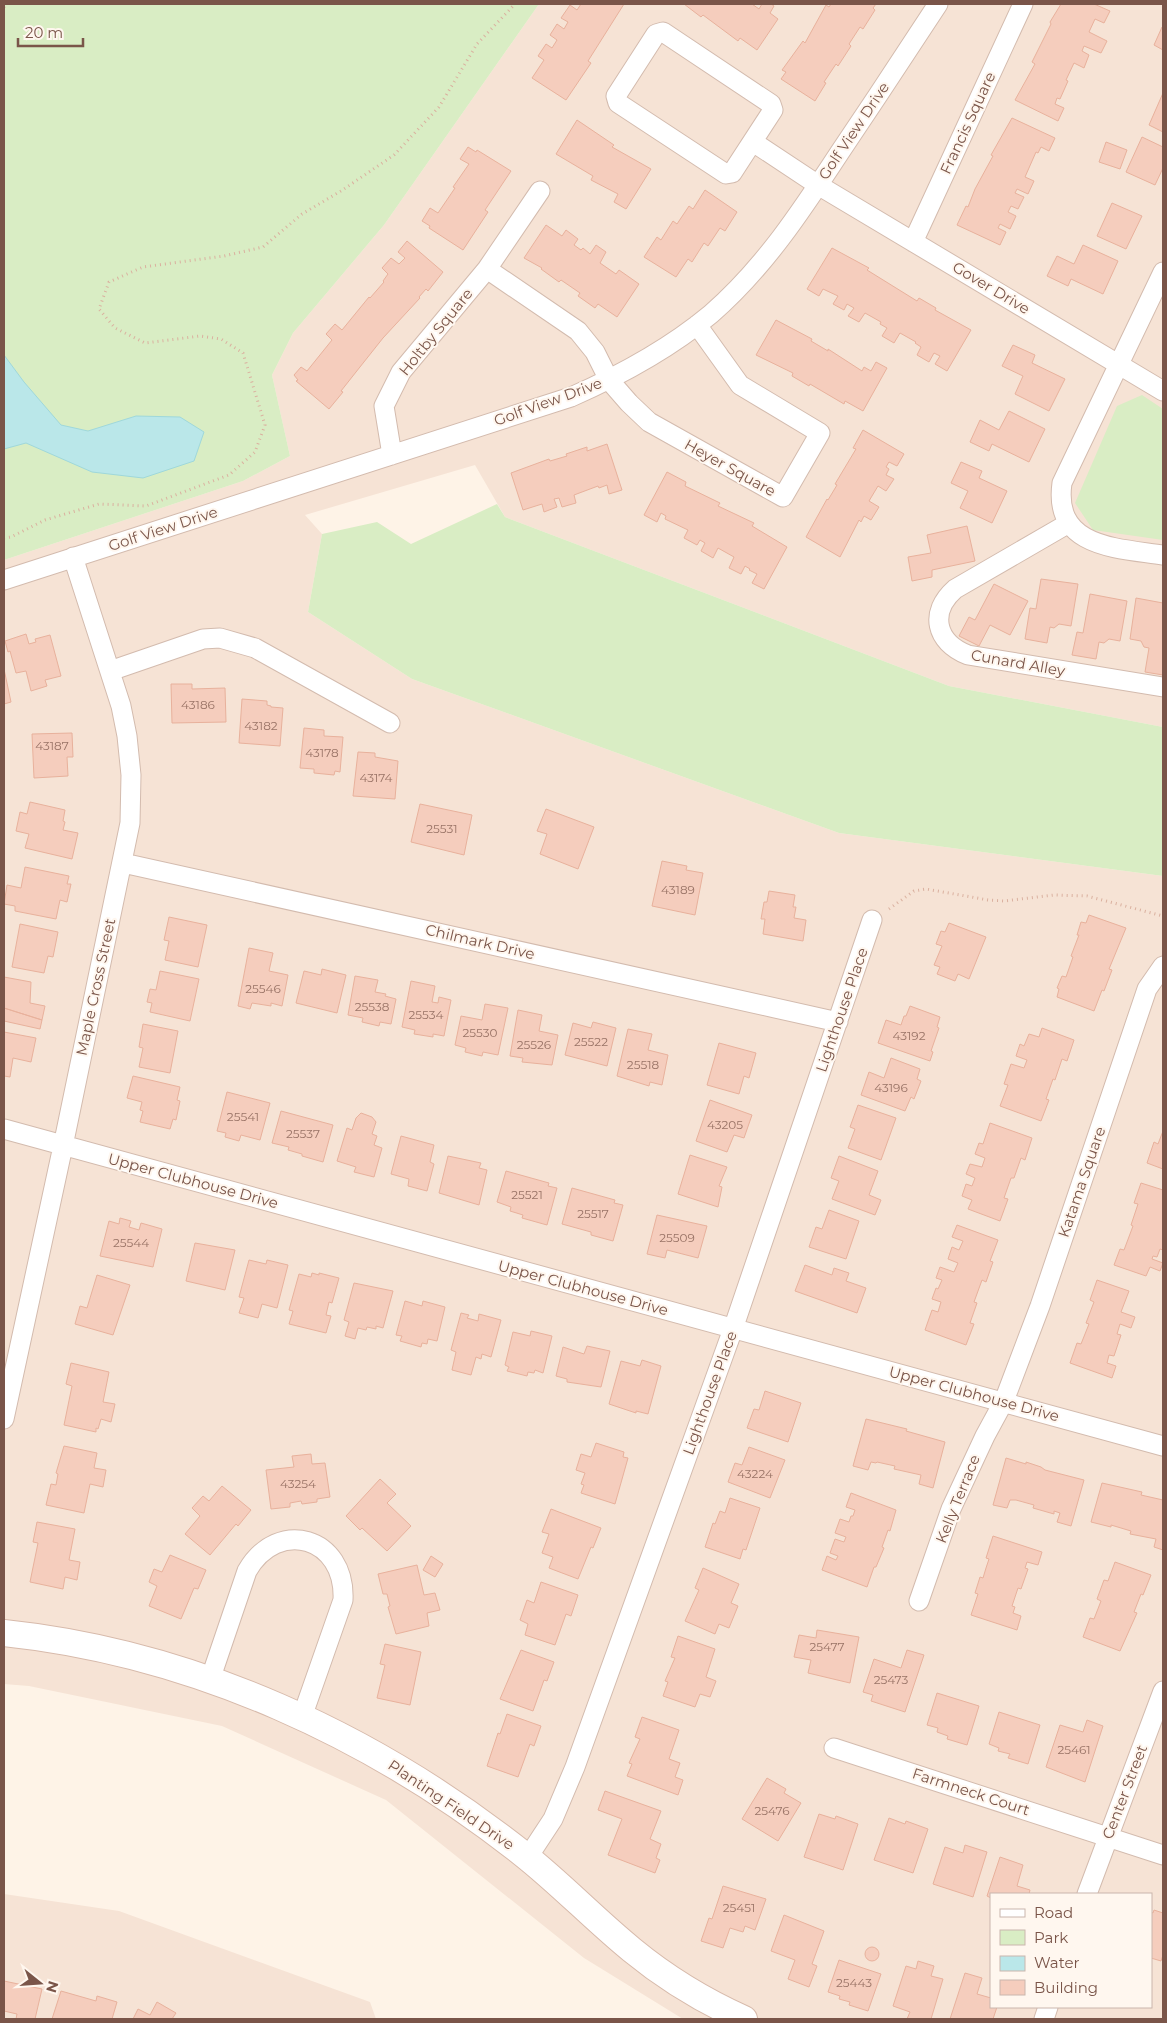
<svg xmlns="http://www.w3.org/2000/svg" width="1167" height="2023" font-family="Montserrat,sans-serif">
<rect width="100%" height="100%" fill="#fef3e7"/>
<path fill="#f6e3d5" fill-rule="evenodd" d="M539,4H1163V727L949,686L505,517L475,465L305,515L322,534L308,612L412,679L839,833L1163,876V2019H683L584,1958L386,1800L222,1726L29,1686L4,1684V560L243,481L290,456L272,375L293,333L384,225ZM991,1894H1151V2007H991Z
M4,1894L119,1911L370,2002L376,2019H4Z"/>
<path fill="#d9edc4" d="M4,4H539L384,225L293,333L272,375L290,456L243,481L4,560Z
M1142,395L1163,409V540L1093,530L1075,503L1117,406Z
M497,504L505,517L949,686L1163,727V876L839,833L412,679L308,612L322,534L377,522L411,544Z"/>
<path fill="#bae7e9" stroke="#9fd8db" d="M4,355L24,382L61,425L88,431L136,416L180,417L204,432L194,461L143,478L92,472L26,443L4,449Z"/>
<path fill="#f5cdbd" stroke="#e8b19c" d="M581,4H624L588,61L591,63L566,100L532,78L544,60L538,56L546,44L552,48L557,40L550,35L557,24L564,29L568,22L561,18L570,5L577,10Z
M684,4H752L759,9L762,4H771L774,6L770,13L778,19L757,50L740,38L738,41L703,15L701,17Z
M831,4H876L873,8L875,10L863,29L860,27L849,44L851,46L838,66L836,64L824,82L826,83L815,101L781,79L786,72L782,70L803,41L805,43L826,5L829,7Z
M1061,4H1094L1110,11L1104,23L1095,19L1089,32L1107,41L1101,53L1084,46L1082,51L1089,55L1084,68L1074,63L1066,80L1068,81L1060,99L1057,98L1055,104L1064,108L1058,121L1015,100L1035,64L1032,62L1051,24L1050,22Z
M1162,27H1163V50L1154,45Z
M1163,93V132L1149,125Z
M1012,118L1055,138L1049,151L1041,147L1038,153L1036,152L1025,177L1034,181L1028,194L1017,189L1015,193L1024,197L1018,209L1011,206L1008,212L1016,216L1010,229L1000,224L998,228L1006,232L1000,245L957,225L966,206L968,207L975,189L993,156L991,155Z
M577,120L614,145L612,147L651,169L626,209L614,202L618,194L591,180L593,176L556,154Z
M1142,137L1163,147V168L1155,185L1126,172Z
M1106,142L1127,150L1120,169L1099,162Z
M468,147L476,152L477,150L511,171L485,210L488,212L463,250L429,228L430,226L422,221L430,208L438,213L455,188L453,187L469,164L460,159Z
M705,190L737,212L725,231L720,228L708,246L704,243L692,262L688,259L676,277L644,257L657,237L661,240L673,221L677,224L689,206L693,209Z
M1112,203L1142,216L1126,249L1097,236Z
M546,225L562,236L566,230L578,239L574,245L581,250L583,248L590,254L596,245L606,252L600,263L616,274L619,270L639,284L617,317L598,304L595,308L578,296L580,293L561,280L559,282L541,269L542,268L524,258Z
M407,241L443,272L428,291L426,289L419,297L420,298L383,338L356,372L341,391L343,392L329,409L296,381L298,380L294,375L301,367L307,371L332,340L326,334L335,324L342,330L369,297L370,298L384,282L383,281L388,274L382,268L391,258L399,264L405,258L398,252Z
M1083,245L1118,261L1103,294L1071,279L1068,286L1047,276L1057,256L1074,264Z
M832,248L869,268L867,270L917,301L919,298L936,308L935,310L971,330L947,371L935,364L940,356L934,353L929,362L917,355L921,347L915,343L916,342L900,333L894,343L882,336L887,328L880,324L881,322L865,313L859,322L848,316L854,308L847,304L844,310L833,304L838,296L823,289L819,296L807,289Z
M776,320L812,339L811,341L828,351V349L862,371L864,367L871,371L876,362L887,368L863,411L845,401L844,404L810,384L809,386L792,376L793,373L756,355Z
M1013,345L1035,355L1032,363L1065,379L1049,411L1015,394L1023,376L1002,366Z
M1009,411L1045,429L1029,462L992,444L989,451L970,442L980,420L999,430Z
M863,430L904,454L897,466L889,462L886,467L889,469L886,475L894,479L886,491L878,486L869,501L879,507L871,520L864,516L861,522L859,520L840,557L806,537L827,499L828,500L837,485L835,484L856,449L853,448Z
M607,444L622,490L609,494L607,485L599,488L598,486L574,495L576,503L562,507L559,498L554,499L557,507L544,512L542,504L523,510L511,473L549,459L550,461L567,456L566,454L587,447V451Z
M961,462L982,471L979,478L1007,491L992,523L960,508L968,491L951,483Z
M667,472L686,482L685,486L720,503L718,506L754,523L752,526L787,547L764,589L752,583L757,574L749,570L750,569L745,566L741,574L729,568L734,557L718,548L713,558L701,551L705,543L700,540L697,545L684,538L688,530L665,519L666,516L661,513L657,522L644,515Z
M967,526L975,561L932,570V577L912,581L908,557L931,553L927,535Z
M1041,579L1078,584L1071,626L1059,624L1054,628L1050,627L1047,643L1025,639L1030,608L1036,609Z
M994,584L1028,601L1010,635L990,625L979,646L959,636L969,617L975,620Z
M1090,594L1127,601L1120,641L1109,639L1104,643L1099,642L1096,659L1072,655L1077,632L1083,633Z
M1136,598L1163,603V675L1145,672L1149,648L1144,647L1141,641L1130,639Z
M26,634L29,644L36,642L35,639L50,635L61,676L45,680L47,686L31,691L26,671L16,673L10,651L8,652L5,641Z
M4,669L11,702L4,704Z
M171,684H192V689L225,688L226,722L172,723Z
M242,699L267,701V705L271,706V707L283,708L280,746L239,743Z
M304,728L324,730V736L343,737L340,772L335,771L334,775L314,773V769L300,768Z
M72,733L73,757H67L68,776L34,778L32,734Z
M358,752L375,753V757L398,761L395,799L353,796Z
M30,802L65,810L63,821L65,822L63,830L78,833L72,859L25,848L29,834L16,831L20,812L27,814Z
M420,804L472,815L464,855L411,842Z
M546,809L594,827L578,869L540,854L547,834L537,831Z
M662,861L687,866L686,870L703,873L695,915L652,906Z
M25,867L69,876L67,884H71L67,902L60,900L56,919L15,911V906L4,904L7,885L21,888Z
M769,891L795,895L793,907H796L794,918L806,920L803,941L763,934L765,919H761L764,902H767Z
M1089,915L1126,928L1109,969L1112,970L1104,991L1102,990L1094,1011L1057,997L1059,989L1057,988L1062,976L1066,977L1073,957L1071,956L1079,935H1077L1081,922L1086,923Z
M169,917L207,925L198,967L165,960L169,941L164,940Z
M949,923L986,937L969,979L958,974L955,981L937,974L940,967L934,965L942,946L936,944L941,931L945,932Z
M20,924L58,932L53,957L48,956L44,973L12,967Z
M249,948L273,953L269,971L288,975L282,1006L271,1003V1006L252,1003L250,1009L238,1006Z
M322,969L346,975L337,1013L296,1003L304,971L321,975Z
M160,971L199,979L190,1021L150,1012L152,1003L147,1002L150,989L156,990Z
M355,976L378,980L375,992L386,994L385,996L396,999L391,1024L380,1022L379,1026L362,1022L363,1018L348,1015Z
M4,977L31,982L30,1003L45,1006L42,1020L4,1008Z
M411,981L435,986L432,1002L438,1003L439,997L451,1000L444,1036L433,1034V1037L414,1034L415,1030L402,1027Z
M485,1004L508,1008L498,1055L483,1052L482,1056L465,1052L466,1048L455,1045L461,1016L482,1020Z
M910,1006L940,1017L937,1027L939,1028L931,1051L933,1052L930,1061L878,1043L886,1020L901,1025L904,1016H906Z
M4,1008L42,1020L40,1029L4,1021Z
M518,1010L542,1015L539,1031L558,1035L552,1065L522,1062L523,1058L510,1056Z
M593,1022L616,1028L607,1066L565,1055L573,1023L591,1028Z
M143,1024L178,1031L170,1073L139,1067L143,1048L139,1047Z
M1042,1028L1074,1040L1067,1061L1062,1059L1055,1080L1053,1079L1046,1099L1049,1100L1041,1121L1000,1106L1008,1085L1004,1084L1011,1064L1024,1068L1027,1060L1016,1056L1020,1044L1024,1046L1029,1034L1039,1037Z
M628,1029L652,1034L648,1050L668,1055L662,1085L650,1082L649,1086L617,1076Z
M4,1032L36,1038L31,1062L13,1058L10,1077L4,1076Z
M719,1043L756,1053L749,1078L744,1076L739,1094L707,1085Z
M891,1058L920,1069L917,1079L921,1081L914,1099L911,1097L905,1111L861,1095L869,1072L884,1078Z
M133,1076L180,1087L177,1100L180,1101L176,1120L173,1119L170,1129L140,1122L143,1111L140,1110L142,1102L127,1098Z
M227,1092L270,1103L260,1140L241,1135L239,1141L225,1137L226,1133L217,1131Z
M710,1100L752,1115L744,1138L734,1135L727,1152L696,1141Z
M858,1105L896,1118L881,1160L848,1148L855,1129L850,1127Z
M281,1111L333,1125L323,1162L302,1156V1154L288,1150L289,1147L272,1143Z
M361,1113L372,1117L376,1122L372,1134L377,1136L374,1145L382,1148L374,1177L354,1172L356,1167L337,1161L347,1128L352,1130L356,1118Z
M990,1123L1032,1138L1025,1160L1021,1158L1014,1178H1011L1004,1198L1008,1199L1000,1221L968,1209L972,1200L962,1196L966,1184L972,1186L975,1178L966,1174L970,1164L982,1167L985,1158L975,1154L979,1143L983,1144Z
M1163,1131V1169L1147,1163L1154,1142L1158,1144Z
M401,1136L434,1145L430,1162L434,1164L427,1191L408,1186L409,1179L391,1174Z
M690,1155L727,1167L719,1186L722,1187L718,1207L678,1194Z
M448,1156L481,1163L479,1168L487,1170L479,1205L439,1193Z
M839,1156L878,1171L869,1195L881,1200L875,1215L832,1199L839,1181L831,1178Z
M506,1171L549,1183L548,1186L557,1188L547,1225L522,1218L523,1215L510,1211L511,1207L497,1202Z
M1141,1183L1163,1190V1250L1160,1249L1157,1257L1153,1256L1152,1259L1163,1263L1160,1271L1150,1267L1146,1276L1114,1265L1120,1249L1124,1250L1133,1226L1131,1225L1138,1204L1134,1203Z
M572,1188L615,1200L614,1203L623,1205L613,1241L591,1235V1232L562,1224Z
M829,1210L859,1221L846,1259L809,1247L816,1227L822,1229Z
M657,1215L707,1226L698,1258L667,1250L665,1258L647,1254Z
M120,1218L131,1221L129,1227L139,1230L141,1223L162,1229L153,1267L100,1256L109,1221L119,1224Z
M957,1225L998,1240L990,1261L993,1262L986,1282L982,1280L974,1302L977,1303L970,1323L974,1324L966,1345L925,1330L932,1310L938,1312L941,1302L932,1299L936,1288L938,1289L942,1280L936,1278L940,1267L954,1272L958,1263L948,1259L952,1247L959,1250L963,1241L952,1237Z
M195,1243L235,1250L225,1290L186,1281Z
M249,1260L266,1264L267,1260L288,1265L277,1308L262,1304L258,1318L239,1313L244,1298L239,1297Z
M805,1265L832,1275L834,1268L849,1273L846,1281L866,1288L857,1313L795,1291Z
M312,1273L319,1275V1273L339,1278L332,1303L329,1302L326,1315L331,1316L326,1333L289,1324L293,1311L289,1310L299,1274L311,1277Z
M97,1275L130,1285L113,1335L75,1324L80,1306L87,1308Z
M1097,1280L1129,1291L1121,1312L1135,1317L1131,1328L1120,1324L1117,1334L1121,1335L1114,1356L1109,1355L1107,1363L1116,1366L1112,1378L1070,1363L1077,1343L1081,1344L1089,1324L1086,1323L1094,1302L1090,1300Z
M354,1283L393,1291L383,1328L376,1326V1329L367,1327L366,1330L358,1328L355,1339L345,1336L349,1322L344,1320Z
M405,1301L422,1306L423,1301L445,1307L437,1341L428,1339L427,1344L422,1343L421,1347L400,1341L402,1336L396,1335Z
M461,1313L469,1315L467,1318L478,1321L479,1314L501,1320L491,1357L482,1354L481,1359L476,1357L471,1375L452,1370L456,1352L451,1350Z
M531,1331L552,1336L543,1373L535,1370L534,1373L528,1372L527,1376L507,1371L509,1367L505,1365L513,1332L530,1336Z
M587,1346L610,1351L601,1387L567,1382V1379L556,1376L563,1347L584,1354Z
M642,1360L661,1366L648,1414L636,1411V1413L609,1404L621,1361L640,1366Z
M71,1363L109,1372L103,1402L115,1404L111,1422L101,1419L98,1429L96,1428V1432L64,1425L72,1386L66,1384Z
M765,1391L801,1403L788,1442L747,1428L754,1409L759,1410Z
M866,1419L907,1429L906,1431L945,1442L933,1488L919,1484L921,1475L894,1469L895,1466L877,1462L876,1463L871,1462L868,1470L853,1466Z
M596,1443L624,1452L623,1457L628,1458L615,1504L581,1493L584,1485L581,1484L585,1473L576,1470L581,1454L591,1457Z
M64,1446L97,1453L94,1468L106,1470L103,1487L90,1484L84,1513L46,1505L51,1484L56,1485L58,1474L56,1473Z
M749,1447L785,1460L770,1498L728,1482L735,1463L742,1465Z
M311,1454L312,1464L325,1463L330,1497L317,1499V1502L302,1504L301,1501L290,1503V1507L271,1509L266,1470L294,1467L292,1456Z
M1006,1458L1026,1464V1462L1041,1467L1045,1470L1084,1480L1071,1526L1057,1522L1060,1513L1054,1511V1514L1033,1508L1034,1505L1016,1500H1010L1007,1508L993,1505Z
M380,1479L396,1494L387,1503L411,1526L387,1551L362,1528L360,1530L346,1516Z
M1102,1483L1142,1492L1141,1495L1163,1500V1550L1154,1547L1156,1539L1130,1534L1131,1531L1111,1525V1527L1091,1522Z
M222,1486L251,1510L238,1526L236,1524L210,1555L185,1534L200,1516L192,1508L203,1496L209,1501Z
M851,1493L896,1510L890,1531L888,1530L882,1547L884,1548L876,1567H874L867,1587L822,1570L827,1556L836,1560L838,1556L830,1553L835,1539L844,1542L846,1537L835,1533L840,1519L849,1522L851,1516H853L855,1510L846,1507Z
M730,1498L760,1508L746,1550L743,1549L740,1559L705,1547L713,1523L715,1524L720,1511L725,1513Z
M551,1509L601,1528L593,1548L591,1547L578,1579L549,1568L553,1557L542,1553L549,1534L542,1532Z
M37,1522L75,1529L69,1560L80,1562L77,1580L65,1577L63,1589L30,1582L38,1543L33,1542Z
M993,1536L1042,1552L1038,1565L1027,1562L1025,1568L1028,1569L1021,1589L1018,1588L1012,1606L1015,1607L1013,1613L1021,1616L1017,1630L971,1615L978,1594L975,1593L980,1577L983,1578L986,1568L989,1559L986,1558Z
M170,1555L206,1570L198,1589L194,1588L181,1619L149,1606L157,1586L149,1582L154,1569L162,1572Z
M431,1556L443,1564L435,1577L423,1570Z
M1115,1562L1151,1575L1143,1595L1141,1594L1134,1612L1137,1613L1120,1651L1083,1637L1090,1618L1094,1619L1101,1601L1097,1599L1104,1580L1108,1581Z
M417,1565L424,1595L435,1593L440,1610L427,1613L429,1626L396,1634L388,1607L390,1606L387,1594H383L378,1574Z
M703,1568L739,1584L731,1603L738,1606L729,1628L719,1624L715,1634L685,1621L699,1590L695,1588Z
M541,1582L578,1595L571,1616L566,1614L555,1645L525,1635L528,1624L520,1620L527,1600L534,1603Z
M817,1630L859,1637L850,1683L808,1673L811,1660L794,1657L799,1635L816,1638Z
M678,1636L715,1649L706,1677L716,1681L710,1697L700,1694L695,1707L663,1696L668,1682L665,1681L675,1658L671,1657Z
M385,1644L421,1652L410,1705L377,1698L385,1665L380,1664Z
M521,1650L554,1662L547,1681L544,1680L533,1711L500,1699Z
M907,1650L924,1655L905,1712L871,1701L873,1695L863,1692L874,1659L901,1668Z
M937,1693L979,1706L967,1745L947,1739L948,1736L937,1732L938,1728L927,1725Z
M999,1712L1040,1725L1028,1764L1008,1758L1010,1754L998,1751L999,1748L989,1744Z
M507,1714L541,1726L534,1746L530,1744L518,1777L487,1766L498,1733L500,1734Z
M642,1717L679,1730L669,1759L680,1763L675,1777L683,1780L678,1795L627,1776L632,1764L629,1763L640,1739L635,1737Z
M1087,1720L1103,1726L1085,1782L1046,1767L1060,1725L1083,1732Z
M767,1778L786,1789L784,1793L801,1803L778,1841L742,1819Z
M605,1791L661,1811L650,1839L661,1844L656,1858L660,1860L655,1873L608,1855L622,1819L598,1810Z
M819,1814L835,1819L836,1816L858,1824L843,1870L804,1857Z
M889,1818L905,1824L906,1821L928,1829L913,1873L874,1860Z
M965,1845L987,1852L973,1897L933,1884L945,1847L963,1853Z
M1000,1857L1023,1865L1017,1886L1030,1890L1029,1894H991V1898L987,1896Z
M723,1886L766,1899L755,1930L745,1926L743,1932L730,1928L723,1948L701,1941L709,1918L712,1919Z
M1154,1910L1163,1913V1955L1161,1961L1151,1958V1912L1153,1913Z
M784,1915L824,1931L812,1964L817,1966L809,1987L788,1979L795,1960L771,1951Z
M865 1954a7 7 0 1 1 14 0a7 7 0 1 1-14 0Z
M839,1960L881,1974L868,2011L849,2005L850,2002L839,1999L840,1996L828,1992Z
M918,1961L934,1966L931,1976L943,1979L931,2019H907L910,2012L893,2006L906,1966L916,1969Z
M965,1973L982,1978L977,1994L991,1998V2007H997L993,2019H950Z
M4,1981L42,1989L35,2019H16L17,2014L4,2011Z
M61,1991L96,2001L97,1996L117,2002L112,2019H52Z
M157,2002L176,2013L172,2019H133L138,2009L150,2015Z"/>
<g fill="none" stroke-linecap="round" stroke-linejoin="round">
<defs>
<path id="street" d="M663,32L771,104L773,110L732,173L726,174L618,103L616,96L656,34Z
M753,142L818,185L1163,391
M913,242L1023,4
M487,269L578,331L595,352L609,380L629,403L649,422L783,497L820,433L740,385L697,325
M1163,272L1062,483C1053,548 1117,548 1163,555
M392,455L384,406L401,372L487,269L540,191
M1069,523L955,589C929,612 935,642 968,655L1163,687
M4,580L571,397C621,375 669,349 711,314C764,268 802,210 840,152C873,103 906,53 938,4
M110,671L203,639L220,638L255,648L390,723
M123,863L838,1022
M4,1129L1163,1446
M4,1419L63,1146L130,823L131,775L127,736L121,706L73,557
M919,1601L951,1509L985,1436L1004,1401L1040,1306L1147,989L1163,966
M210,1680L247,1571C278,1517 346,1537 343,1600L302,1717
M834,1748L1163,1855
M528,1857L553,1819L575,1767L733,1329L872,920
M1087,1894L1163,1691
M1044,2019L1048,2007"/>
<path id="secondary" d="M4,1633C194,1653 374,1736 523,1854C561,1884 594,1919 632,1950C666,1978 704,2001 744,2019"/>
</defs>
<use href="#street" stroke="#d3bbae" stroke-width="21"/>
<use href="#secondary" stroke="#d7baab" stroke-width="28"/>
<path stroke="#dab09f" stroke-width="3" stroke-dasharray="1 4" stroke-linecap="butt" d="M4,7L7,4
M4,538L11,537L45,520L99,504L146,506L229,475L255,452L265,425L243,353L221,339L200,336L145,343L115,328L99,309L109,282L143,267L224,256L263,247L302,214L341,191L394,155L439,107L477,44L515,4
M889,909L914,891L926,889L988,900L1004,901L1054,895L1087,896L1163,916"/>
<use href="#street" stroke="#fff" stroke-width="19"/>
<use href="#secondary" stroke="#fff" stroke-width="26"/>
</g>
<g text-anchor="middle" stroke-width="4" stroke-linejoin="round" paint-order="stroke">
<g font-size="12" fill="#997366">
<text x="198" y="709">43186</text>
<text x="261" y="730">43182</text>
<text x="52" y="750">43187</text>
<text x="322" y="757">43178</text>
<text x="376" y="782">43174</text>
<text x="442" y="833">25531</text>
<text x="678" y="894">43189</text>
<text x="263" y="993">25546</text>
<text x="372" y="1011">25538</text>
<text x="426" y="1019">25534</text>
<text x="480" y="1037">25530</text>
<text x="909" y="1040">43192</text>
<text x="591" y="1046">25522</text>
<text x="534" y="1049">25526</text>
<text x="643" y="1069">25518</text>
<text x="891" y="1092">43196</text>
<text x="243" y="1121">25541</text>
<text x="725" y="1129">43205</text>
<text x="303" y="1138">25537</text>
<text x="527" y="1199">25521</text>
<text x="593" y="1218">25517</text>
<text x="677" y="1242">25509</text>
<text x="131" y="1247">25544</text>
<text x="755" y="1478">43224</text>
<text x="298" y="1488">43254</text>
<text x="827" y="1651">25477</text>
<text x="891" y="1684">25473</text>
<text x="1074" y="1754">25461</text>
<text x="772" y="1815">25476</text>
<text x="739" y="1912">25451</text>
<text x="854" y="1987">25443</text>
</g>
<g font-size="15" fill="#7a5549" stroke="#fff7ef">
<text transform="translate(968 123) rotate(-65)" y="5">Francis Square</text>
<text transform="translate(854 131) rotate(-56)" y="5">Golf View Drive</text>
<text transform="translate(991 288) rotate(31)" y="5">Gover Drive</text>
<text transform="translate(436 332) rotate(-51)" y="5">Holtby Square</text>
<text transform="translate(548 402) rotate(-20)" y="5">Golf View Drive</text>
<text transform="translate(730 468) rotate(29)" y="5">Heyer Square</text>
<text transform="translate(163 529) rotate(-18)" y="5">Golf View Drive</text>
<text transform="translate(1018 663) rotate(10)" y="5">Cunard Alley</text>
<text transform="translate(480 942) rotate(13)" y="5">Chilmark Drive</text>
<text transform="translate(96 987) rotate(-78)" y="5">Maple Cross Street</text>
<text transform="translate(842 1010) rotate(-71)" y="5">Lighthouse Place</text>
<text transform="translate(193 1181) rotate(15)" y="5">Upper Clubhouse Drive</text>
<text transform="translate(1082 1182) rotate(-71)" y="5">Katama Square</text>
<text transform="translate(583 1288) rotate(15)" y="5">Upper Clubhouse Drive</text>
<text transform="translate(710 1393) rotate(-70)" y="5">Lighthouse Place</text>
<text transform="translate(974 1394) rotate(15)" y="5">Upper Clubhouse Drive</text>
<text transform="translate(958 1499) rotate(-68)" y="5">Kelly Terrace</text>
<text transform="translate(971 1792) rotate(18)" y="5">Farmneck Court</text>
<text transform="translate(1125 1792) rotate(-69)" y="5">Center Street</text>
<text transform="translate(451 1805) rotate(34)" y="5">Planting Field Drive</text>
</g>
</g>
<rect width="1167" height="2023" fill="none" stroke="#7a5549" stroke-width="10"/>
<rect x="990" y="1893" width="162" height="115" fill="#fff7ef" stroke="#cab6ad"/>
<rect x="1000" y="1909" width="25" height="8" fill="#ffffff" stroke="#cab6ad"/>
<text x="1034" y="1918" font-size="15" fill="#7a5549">Road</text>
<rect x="1000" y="1930" width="25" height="15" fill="#d9edc4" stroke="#cab6ad"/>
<text x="1034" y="1943" font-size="15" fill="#7a5549">Park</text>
<rect x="1000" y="1956" width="25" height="15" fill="#bae7e9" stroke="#cab6ad"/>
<text x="1034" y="1968" font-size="15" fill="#7a5549">Water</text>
<rect x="1000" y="1980" width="25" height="15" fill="#f5cdbd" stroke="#cab6ad"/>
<text x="1034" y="1993" font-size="15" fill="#7a5549">Building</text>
<g transform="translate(40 1983) rotate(107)" stroke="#fff7ef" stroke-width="4" paint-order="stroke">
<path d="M0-4L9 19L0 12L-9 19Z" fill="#7a5549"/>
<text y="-8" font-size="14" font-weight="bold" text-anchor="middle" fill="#7a5549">N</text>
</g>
<path d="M18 38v8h65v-8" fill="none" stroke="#7a5549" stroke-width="2.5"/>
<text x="25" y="38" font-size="15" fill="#7a5549" stroke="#fff7ef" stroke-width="4" paint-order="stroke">20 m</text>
</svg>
